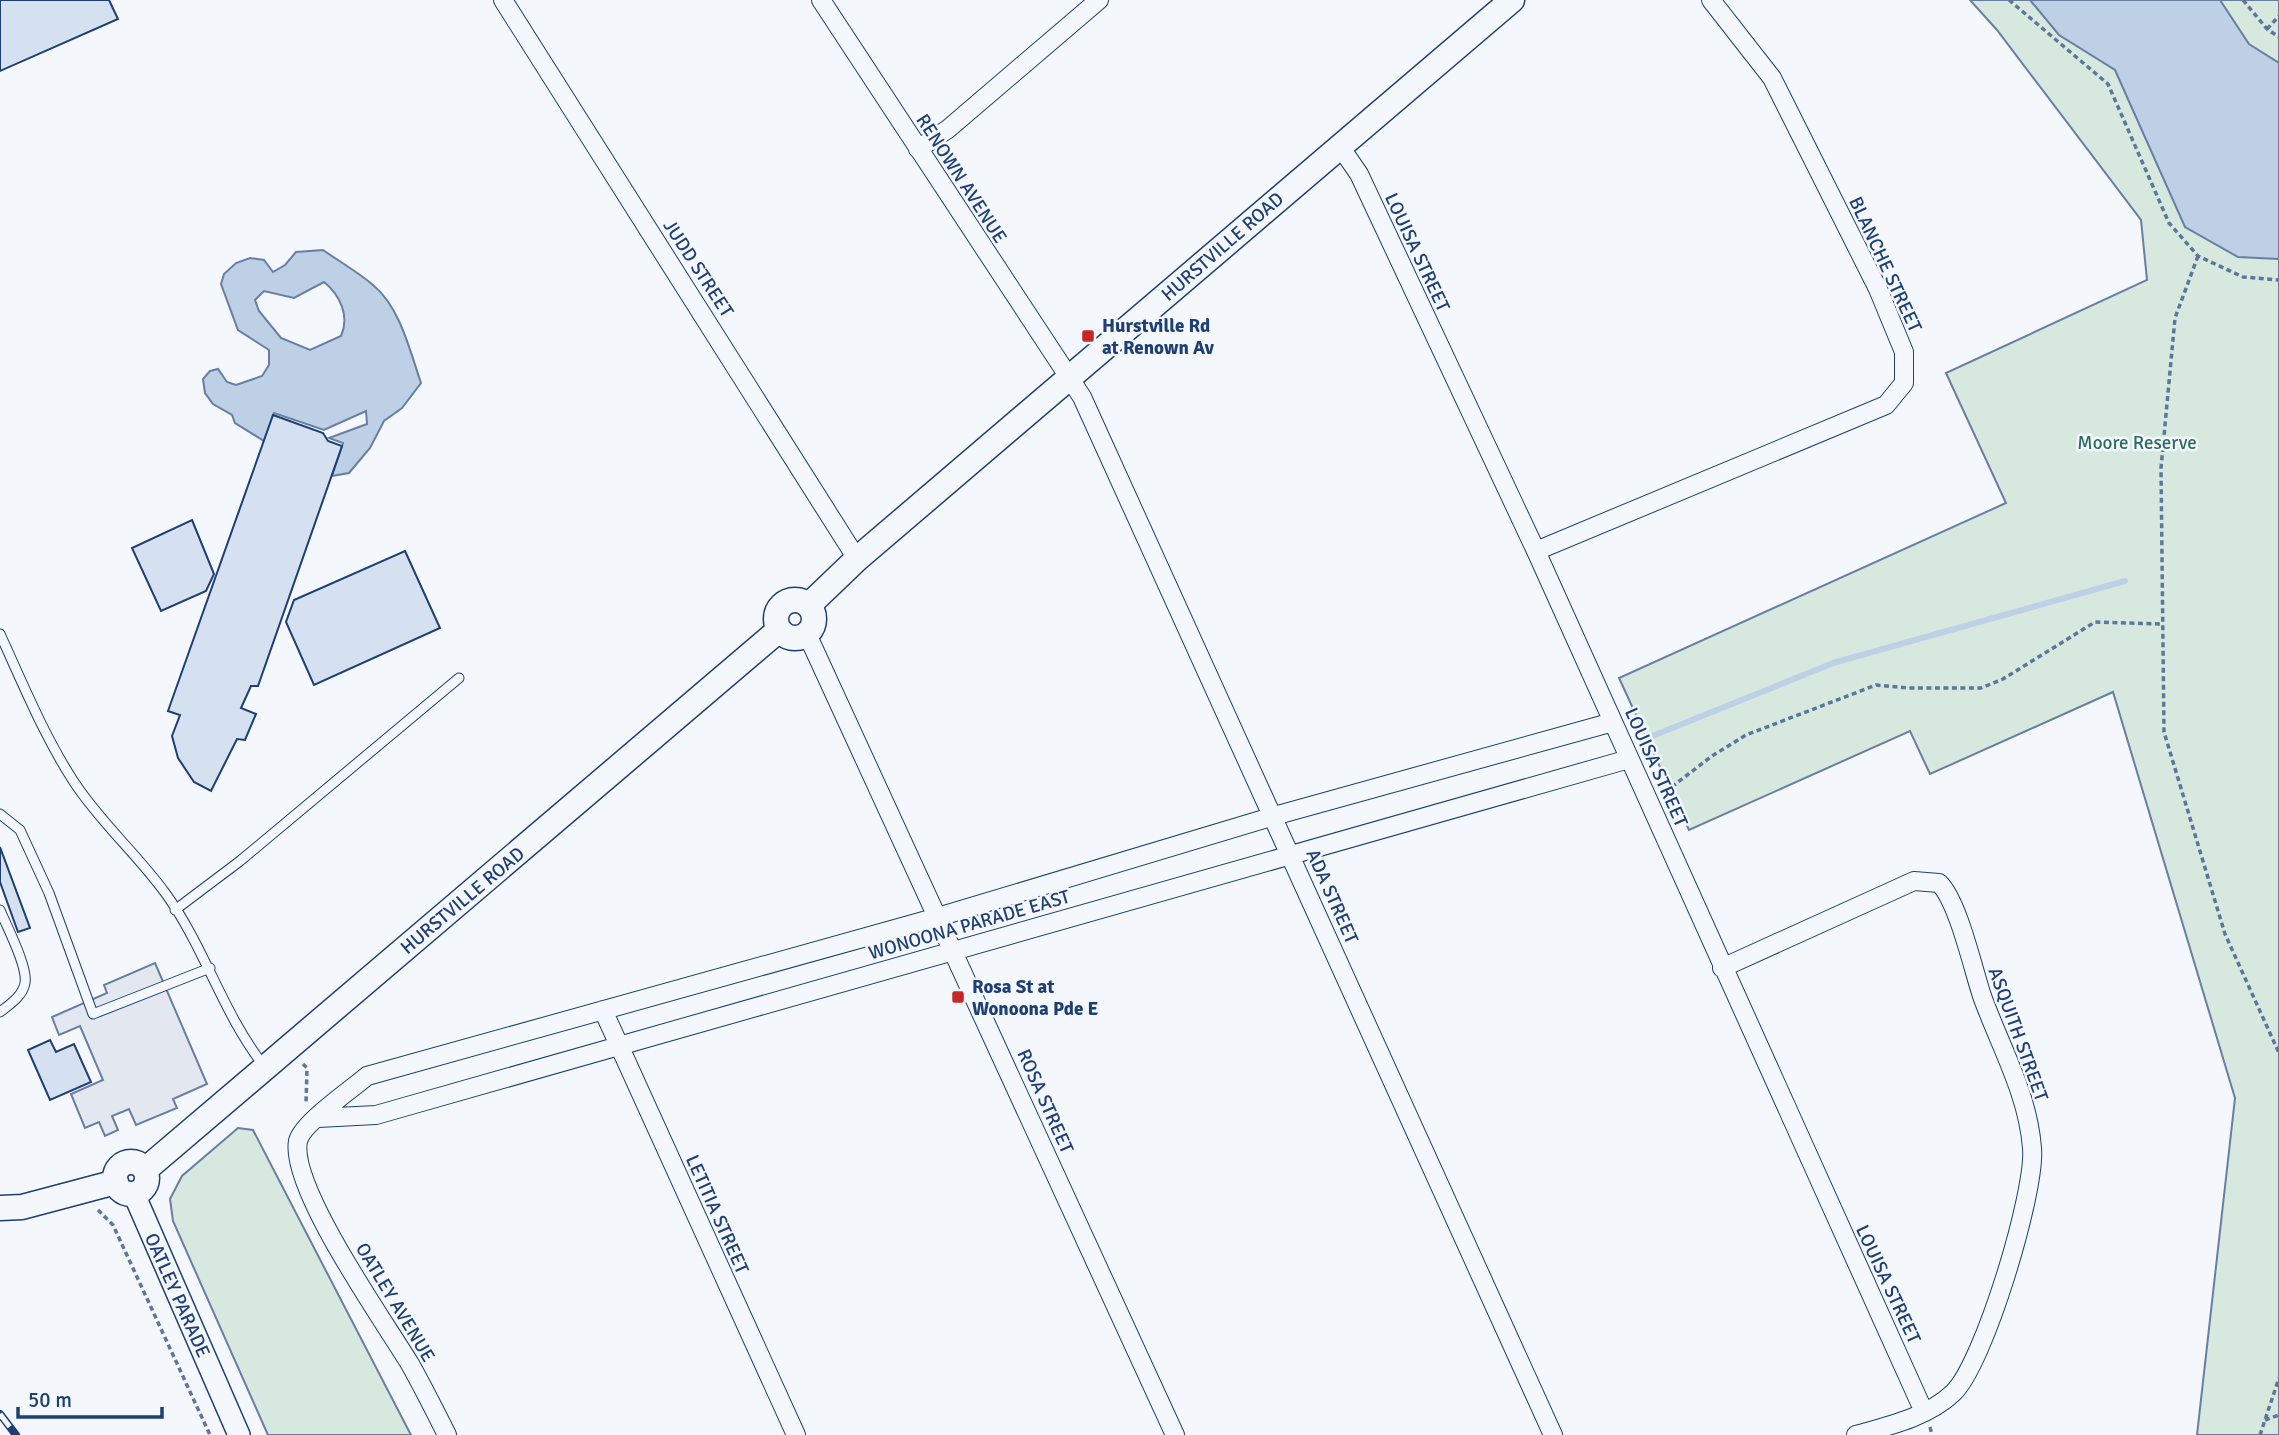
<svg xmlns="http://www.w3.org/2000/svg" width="2279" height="1435" font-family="Signika,sans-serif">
<rect width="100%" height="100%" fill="#f4f7fb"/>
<path fill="#d7e8df" stroke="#687fa3" stroke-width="2" d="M1970,0H2279V1435H2197L2235,1098L2113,692L1930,774L1910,731L1689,830L1619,678L2006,503L1946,373L2147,280L2141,220L1997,30Z
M238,1128L253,1130L411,1435H268L173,1221L170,1199L182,1176Z"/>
<path fill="#e3e8f0" stroke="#687fa3" stroke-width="2" d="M155,963L207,1084L173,1099L177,1108L136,1125L129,1109L112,1116L118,1130L105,1136L99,1122L85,1128L71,1094L103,1080L80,1026L59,1035L52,1017L107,993L104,985Z"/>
<path fill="#bed0e5" stroke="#687fa3" stroke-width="2" fill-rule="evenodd" d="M2030,0H2220L2249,44L2279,63V259L2238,257L2185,227L2115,70L2059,35Z
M323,250C340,262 358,272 373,285C400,307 410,351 421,383L402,408L384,421L370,448L349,473L332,476L343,443L329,438L367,424L366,411L324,430L274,413L264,441L235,423L232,415L213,404L205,393L203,379L210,371L218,369L227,382L236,385L262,376L269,365V350L238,330L221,284L224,274L236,263L250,258L264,260L273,272L285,265L296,252ZM324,282C340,295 350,316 341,336L310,350L281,338L259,311L255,300L264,291L294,298Z"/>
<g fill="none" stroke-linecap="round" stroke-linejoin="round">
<path stroke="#bed0e5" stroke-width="6" d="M1650,737L1833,663L2125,581"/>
</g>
<path fill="#d5e0f0" stroke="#1d3f73" stroke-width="2" d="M0,0H109L118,19L0,71Z
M273,415L323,433L328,441L342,446L258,686H251L241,708L256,714L245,740L237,739L211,791L194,782L178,758L172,736L180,715L168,711Z
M192,520L214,574L206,591L161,611L132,548Z
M405,551L440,628L314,685L286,622L294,600Z
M0,847L30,928L18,932L0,882Z
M50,1040L56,1052L74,1044L91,1082L50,1100L28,1050Z"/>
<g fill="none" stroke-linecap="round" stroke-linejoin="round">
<defs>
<path id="service" d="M0,634C23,684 44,736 74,782C100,822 138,855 166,894C205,948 223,1014 264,1066
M0,814L20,830L49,893L93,1014L210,968
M0,910C7,927 28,967 25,983C23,996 9,1005 0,1012
M175,910L240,861L459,678"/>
<path id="minor" d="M503,0L857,559
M821,0L1082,397L1553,1435
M1339,145L1359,174L1536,551L1924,1412
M918,149L948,129L1099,0
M1536,551L1886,405L1904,383V352L1878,289L1772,78L1711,0
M807,634L1175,1435
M1722,968L1914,881L1939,883C1958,901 1973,969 1982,996C2000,1046 2028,1094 2032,1148C2036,1191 1984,1364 1953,1393C1928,1417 1888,1426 1856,1435
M603,1010L796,1435
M318,1118L376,1115L1629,759
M447,1435C435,1411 423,1387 410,1364C384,1321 289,1187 298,1141C302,1123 351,1090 367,1076L938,917L1274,816L1613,722"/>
<path id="tertiary" d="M134,1194L239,1435"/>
<path id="secondary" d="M776 619a19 19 0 1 1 38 0a19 19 0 1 1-38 0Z
M809,605L857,559L1512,0
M115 1178a16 16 0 1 1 32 0a16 16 0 1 1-32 0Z
M145,1170L779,630
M0,1208L22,1207L116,1182"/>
</defs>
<use href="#service" stroke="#1d3f73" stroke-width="11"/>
<use href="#minor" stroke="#1d3f73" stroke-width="20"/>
<use href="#tertiary" stroke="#1d3f73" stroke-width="24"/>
<use href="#secondary" stroke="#1d3f73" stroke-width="27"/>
<path stroke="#5e769c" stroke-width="3.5" stroke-dasharray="5 3.5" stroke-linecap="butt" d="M2009,0L2108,84L2169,223L2198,256L2243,277L2279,280
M2243,0L2267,29L2279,37
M2267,29L2279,16
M2198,256L2175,318L2161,468L2164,732L2225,934L2279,1053
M1665,792L1712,756L1746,735L1876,685L1908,688H1981L2003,679L2095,622L2163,624
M303,1064L307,1068L306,1104
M98,1210L113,1225L210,1435
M2265,1420L2279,1415
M1930,1427L1932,1435
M2260,1435L2279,1378"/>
<use href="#service" stroke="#f4f7fb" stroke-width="9"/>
<use href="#minor" stroke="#f4f7fb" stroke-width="18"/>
<use href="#tertiary" stroke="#f4f7fb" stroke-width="21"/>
<use href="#secondary" stroke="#f4f7fb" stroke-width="24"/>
<defs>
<path id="rail" d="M0,1414L16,1435"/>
</defs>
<use href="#rail" stroke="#1d3f73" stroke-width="8"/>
<use href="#rail" stroke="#f4f7fb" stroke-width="5" stroke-dasharray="16" stroke-linecap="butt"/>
</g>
<g fill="#c62828" stroke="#f4f7fb" stroke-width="2.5">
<rect x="1081" y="329" width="14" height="14" rx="3.5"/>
<rect x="951" y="990" width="14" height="14" rx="3.5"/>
</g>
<g text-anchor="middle" stroke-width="5" stroke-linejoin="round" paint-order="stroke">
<g font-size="19" fill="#1d3f73" stroke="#f4f7fb">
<text transform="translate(962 178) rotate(57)" y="7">RENOWN AVENUE</text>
<text transform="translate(1222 246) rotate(-41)" y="7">HURSTVILLE ROAD</text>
<text transform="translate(1418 252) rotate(65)" y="7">LOUISA STREET</text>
<text transform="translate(1886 264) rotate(65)" y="7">BLANCHE STREET</text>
<text transform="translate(699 268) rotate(57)" y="7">JUDD STREET</text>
<text transform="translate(1657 767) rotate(66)" y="7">LOUISA STREET</text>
<text transform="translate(1333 896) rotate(66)" y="7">ADA STREET</text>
<text transform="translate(462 900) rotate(-40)" y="7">HURSTVILLE ROAD</text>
<text transform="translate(969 924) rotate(-16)" y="7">WONOONA PARADE EAST</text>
<text transform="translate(2019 1034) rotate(70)" y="7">ASQUITH STREET</text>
<text transform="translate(1046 1101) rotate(66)" y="7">ROSA STREET</text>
<text transform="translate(718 1214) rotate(66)" y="7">LETITIA STREET</text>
<text transform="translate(1889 1284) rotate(65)" y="7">LOUISA STREET</text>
<text transform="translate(178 1295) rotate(66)" y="7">OATLEY PARADE</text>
<text transform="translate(396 1302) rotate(59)" y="7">OATLEY AVENUE</text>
</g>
<g font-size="19" font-weight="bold" fill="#1d3f73" stroke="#f4f7fb" text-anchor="start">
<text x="1102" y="332">Hurstville Rd<tspan x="1102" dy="22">at Renown Av</tspan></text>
<text x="972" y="993">Rosa St at<tspan x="972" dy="22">Wonoona Pde E</tspan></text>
</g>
<g font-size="19" fill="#2c6c60" stroke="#f4f7fb">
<text x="2137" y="449">Moore Reserve</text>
</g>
</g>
<path d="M18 1407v10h144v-10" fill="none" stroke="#1d3f73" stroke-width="3.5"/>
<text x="28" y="1407" font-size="21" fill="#1d3f73" stroke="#f4f7fb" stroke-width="5" paint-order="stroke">50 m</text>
</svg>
